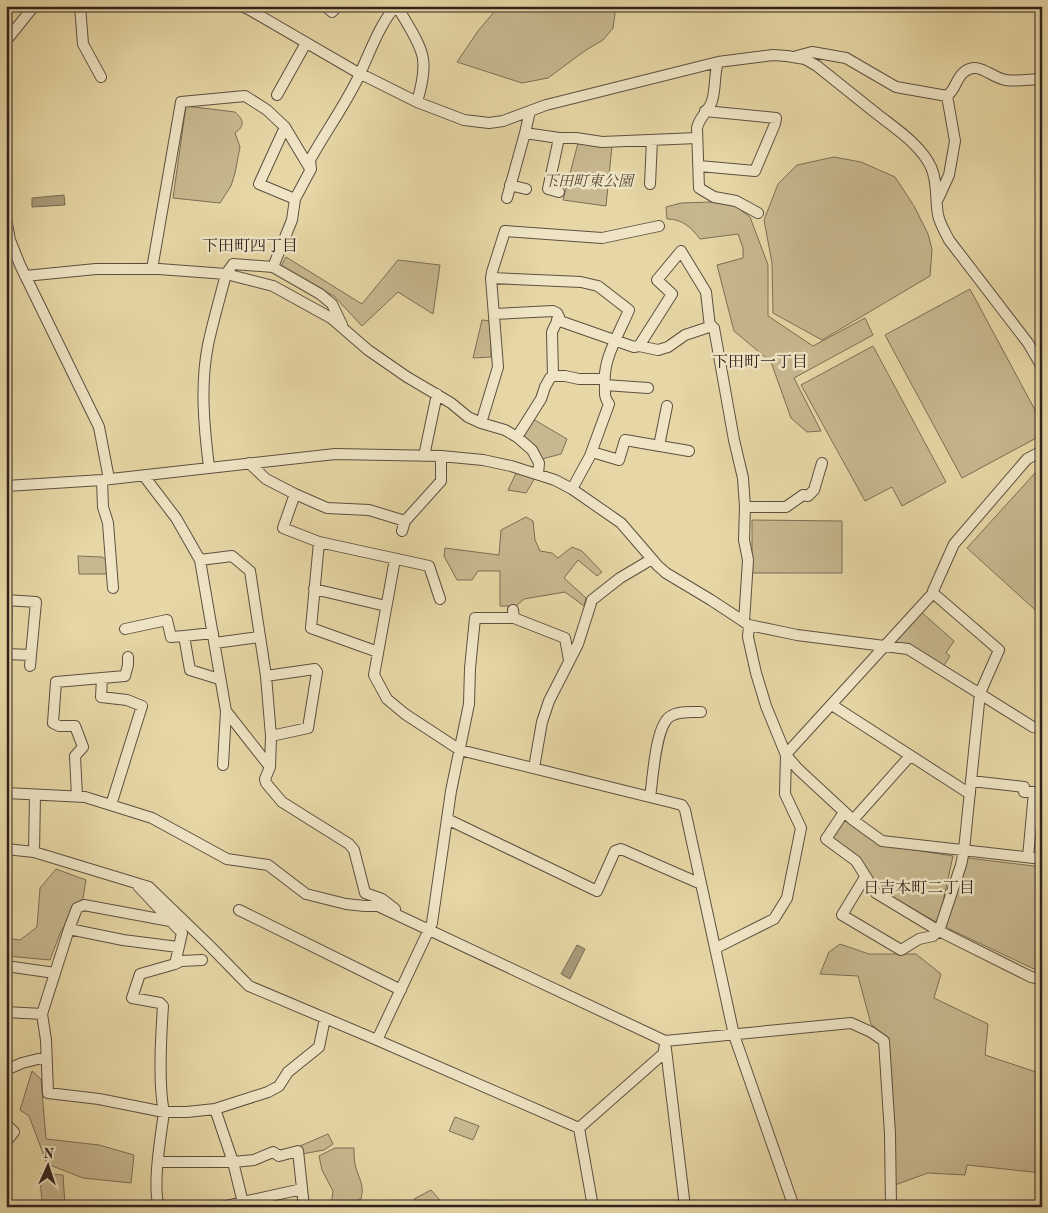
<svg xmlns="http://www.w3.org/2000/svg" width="1048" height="1213" font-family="'Old Standard TT','Noto Serif JP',serif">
<rect width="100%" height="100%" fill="#e7d7a6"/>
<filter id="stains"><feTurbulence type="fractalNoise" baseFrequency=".004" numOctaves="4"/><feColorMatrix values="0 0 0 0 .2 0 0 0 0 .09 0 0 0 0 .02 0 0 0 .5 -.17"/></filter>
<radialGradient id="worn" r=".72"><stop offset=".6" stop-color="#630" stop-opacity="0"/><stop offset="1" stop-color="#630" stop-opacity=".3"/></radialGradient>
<path fill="#c8b88f" stroke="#7c6e56" d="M499,6H616L613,28L603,40L586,50L548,78L522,83L457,62L478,31Z
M186,106L235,112C244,120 245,126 235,133L240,147L235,173L231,186L220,203L173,198Z
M578,143L595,146H612L606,206L563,200Z
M834,157L861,162L895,177L914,206L928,234L932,249L930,276L822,340L773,313L772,263L764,220L778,184L797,165Z
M710,202L735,206L750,217L768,265V316L813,346L865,318L873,335L794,378L821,431L807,432L791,418L771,362L734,331L717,265L743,258V248L738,234L700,239C691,227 682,219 667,219L666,207L681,203Z
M286,257L362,304L398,260L440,265L433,314L398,292L362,326L334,296L281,266Z
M970,289L1042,423V435L962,478L885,335Z
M482,320L491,321V357L473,358Z
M873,346L946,482L902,506L892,487L865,501L801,385Z
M533,419L567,439L561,454L542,459L522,435Z
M517,471L536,476L526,493L508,490Z
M1035,473L1042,479V616L967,548Z
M526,517L533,521L535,540L540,551L552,553L558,558L572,547L582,551L602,572L597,576L578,560L564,578L586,598L584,606L565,592L524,599L516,606H500V571H478L472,580H457L444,556L445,548L499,555L501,530Z
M752,520L842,521V573H752Z
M78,556L102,557L108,561L107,574H79Z
M920,611L954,641L946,653L950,656L942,668L891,644Z
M845,818L882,845L953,856L939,920L936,922L879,889L832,839Z
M968,858L1042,867V969H1034L945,927Z
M56,869L86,880L83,898L61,931L50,960L6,956V938L20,940L37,927L40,888Z
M840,944L869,954H916L941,974L934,998L988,1024L985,1055L1042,1074V1173L967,1165L965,1175L928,1173L895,1185L883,1035L871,1024L858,976L820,974L829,952Z
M32,1071L41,1079L46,1139L99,1145L134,1155L131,1183L83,1178L47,1164L29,1116L20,1110Z
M455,1117L479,1126L473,1140L449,1131Z
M328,1134L333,1144L324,1150L302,1154L300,1146Z
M335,1148H354C354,1153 354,1159 355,1164C358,1178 365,1184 361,1199L343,1207H331L333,1191L322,1170L319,1156Z
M41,1173L63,1175L65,1205L57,1206L42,1202L40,1177Z
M431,1190L446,1207H417L414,1199Z"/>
<path fill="#a89a78" stroke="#786a54" d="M64,195L65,205L32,207V198Z
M577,945L585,949L570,979L561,974Z"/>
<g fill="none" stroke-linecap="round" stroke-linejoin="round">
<defs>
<path id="minor" d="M80,6L83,44L101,77
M241,6L250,10L355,71L417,102L464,120L489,123L503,121L546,105L718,62L773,55L787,56L805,59L817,66C837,82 857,98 877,114C896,129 920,144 931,167C938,183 935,198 938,215C940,224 945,232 949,240L1028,343L1042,367
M325,6L332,12L338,6
M6,41L34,6
M797,56L812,52L846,58L896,87L947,96
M718,62C714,74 716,88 712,101C709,111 699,117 697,128L699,188L714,197L736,201L758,213
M277,95L306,43
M530,111L525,133L559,138H576L602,142L697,138
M285,127L259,184L295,199
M559,138L548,189L559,192
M699,166L755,171L775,124L776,118L705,111
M650,184L652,140
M510,185L526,189
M507,198L525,133
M938,199L949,175L955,141L947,96C956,89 956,79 963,73C977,59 991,78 1006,80C1017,82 1031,79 1042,79
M6,219L10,240L20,265L99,427L109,479
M273,267L292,220L295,199L311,169L310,160C325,133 343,108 357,80C366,62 382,17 397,6C405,21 421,43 423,59C425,73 421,88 417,102
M152,269L181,102L245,96L267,110L285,127L309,167
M25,276L96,269H159L226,274L273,286L331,318L368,350L407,377L451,403L468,417L481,423L505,430L517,437L532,450L539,463L538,474
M491,278L581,282L598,286L629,310C619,334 602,360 605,385C605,394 604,397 609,404L590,456L572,489
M494,314L553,311L557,313L559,317L552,332L553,376
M557,320L634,347L639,346L658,350L668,347L685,335L712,326
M639,346L672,294L657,280L681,251L706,292L710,327L714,328L734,440L743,478L745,507L744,540L748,560L744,622
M605,385L648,388
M481,423L498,367L491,278L492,272L505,231L602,238L659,226
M517,437L541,399L545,387L550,378L553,376H565L579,379H603
M659,446L667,406
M592,452L619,460L625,440L689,451
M424,456L437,394
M249,463L266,479L295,494L327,508L369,510L405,521
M209,467C204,427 200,385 208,345C213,321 220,298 226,274L233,264L273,267L320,294L332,304L342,325
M144,476L176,518L200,560L226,711L223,765
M102,480L103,507L108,523L113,588
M6,486L102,480L335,454L441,456L483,460L511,466L555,480L572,489L621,523L658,566L666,573L711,600L749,625L797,635L908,649L1033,727L1042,729
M295,494L283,528L319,542L429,566L440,599
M745,507H786L803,495L808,496L814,490L822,463
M402,531L405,521L441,481V456
M319,542L311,628L378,652
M395,559L374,675L387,699L405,714L460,750L682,805L685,810L734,1035L794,1207
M200,560L232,556L250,571L266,676L271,736L270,767L265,779L266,783L282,802L349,844L354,850L365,893L382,899L395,909
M314,589L386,606
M6,600L36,602L31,655L6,654
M513,610L514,618L565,638L569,660
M749,625L748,637L756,673L766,706L786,755L798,769L853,820L882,841L1042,859
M125,629L167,620L171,637L184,636L190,670L219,679
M184,636L213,633
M215,643L259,637
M6,647L7,600
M30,666L31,655
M266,676L315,669L317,672L308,728L271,736
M102,678L101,697L127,700L142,706L111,805
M832,705L970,794
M226,711L270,767
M534,768L542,722L549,701L578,644L592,600L620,578L652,559
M971,781L1024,787V792H1034L1028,857
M6,793L85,797L152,818L227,859L268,865L306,894L346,904L365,906H378L665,1041L851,1023L871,1032L884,1041L890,1134L891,1207
M77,796L75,756L83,747L75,726H59L53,723L56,682L125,676L128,665V657
M650,797C653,780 655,724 671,716C679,711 692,712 701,712
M844,812L826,839L856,861L876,893L939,931L1031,977L1042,979
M447,819L597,891L615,851L621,849L701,884
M853,820L910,756
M6,849L34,852L149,887L208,944L249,986L377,1040L579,1128
M34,852L35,795
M865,877L842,915L901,950L919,939L933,936L939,931L961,865L964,850L980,693L999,650L933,593
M138,886L182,933L175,964L140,974L132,998L160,1003L163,1006C161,1036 158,1084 164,1112C161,1135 152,1186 159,1207
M239,910L401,990
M170,921L84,905L77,908L69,929L42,1014L46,1040L48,1093L99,1099L164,1112H187L215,1109L268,1092L279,1086L288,1072L319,1047L325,1018
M69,929L123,940L178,947
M716,948L774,919L787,898L801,828L785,794L786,755L788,752L933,593V591L954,544L1027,459L1042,451
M175,964L181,961L202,960
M6,966L55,973
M6,1012L42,1014
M377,1040L432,923L451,791L469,704L470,668L475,618H514
M665,1041L685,1207
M6,1070L22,1063L46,1057
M215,1109L233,1162L244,1207
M6,1124L14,1132L6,1142
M579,1128L663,1054L665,1045
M579,1128L593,1207
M158,1162H233L254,1160L273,1152L279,1156L298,1151L304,1207
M221,1207L302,1189"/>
</defs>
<use href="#minor" stroke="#5d5040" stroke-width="12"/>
<use href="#minor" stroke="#efe5c5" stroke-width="10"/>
</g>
<g text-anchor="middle" stroke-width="5" stroke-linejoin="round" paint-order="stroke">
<g font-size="15" font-style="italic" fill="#55483a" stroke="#efe5c5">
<text x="588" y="186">下田町東公園</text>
</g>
<g font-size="16" fill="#2f231e" stroke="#efe5c5">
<text x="250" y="251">下田町四丁目</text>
<text x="760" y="367">下田町一丁目</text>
<text x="919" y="893">日吉本町二丁目</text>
</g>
</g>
<rect width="1048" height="1213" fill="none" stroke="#e7d7a6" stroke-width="25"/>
<rect x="8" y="8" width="1033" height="1198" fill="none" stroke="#2f231e" stroke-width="2.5"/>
<rect x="12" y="12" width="1023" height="1188" fill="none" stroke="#2f231e"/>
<g transform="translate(48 1166) rotate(3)" stroke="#efe5c5" stroke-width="4" paint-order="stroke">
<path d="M0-4L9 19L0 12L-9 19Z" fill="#2f231e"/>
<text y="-8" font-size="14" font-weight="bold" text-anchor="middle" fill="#2f231e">N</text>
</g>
<rect width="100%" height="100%" filter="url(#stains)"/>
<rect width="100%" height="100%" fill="url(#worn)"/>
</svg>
